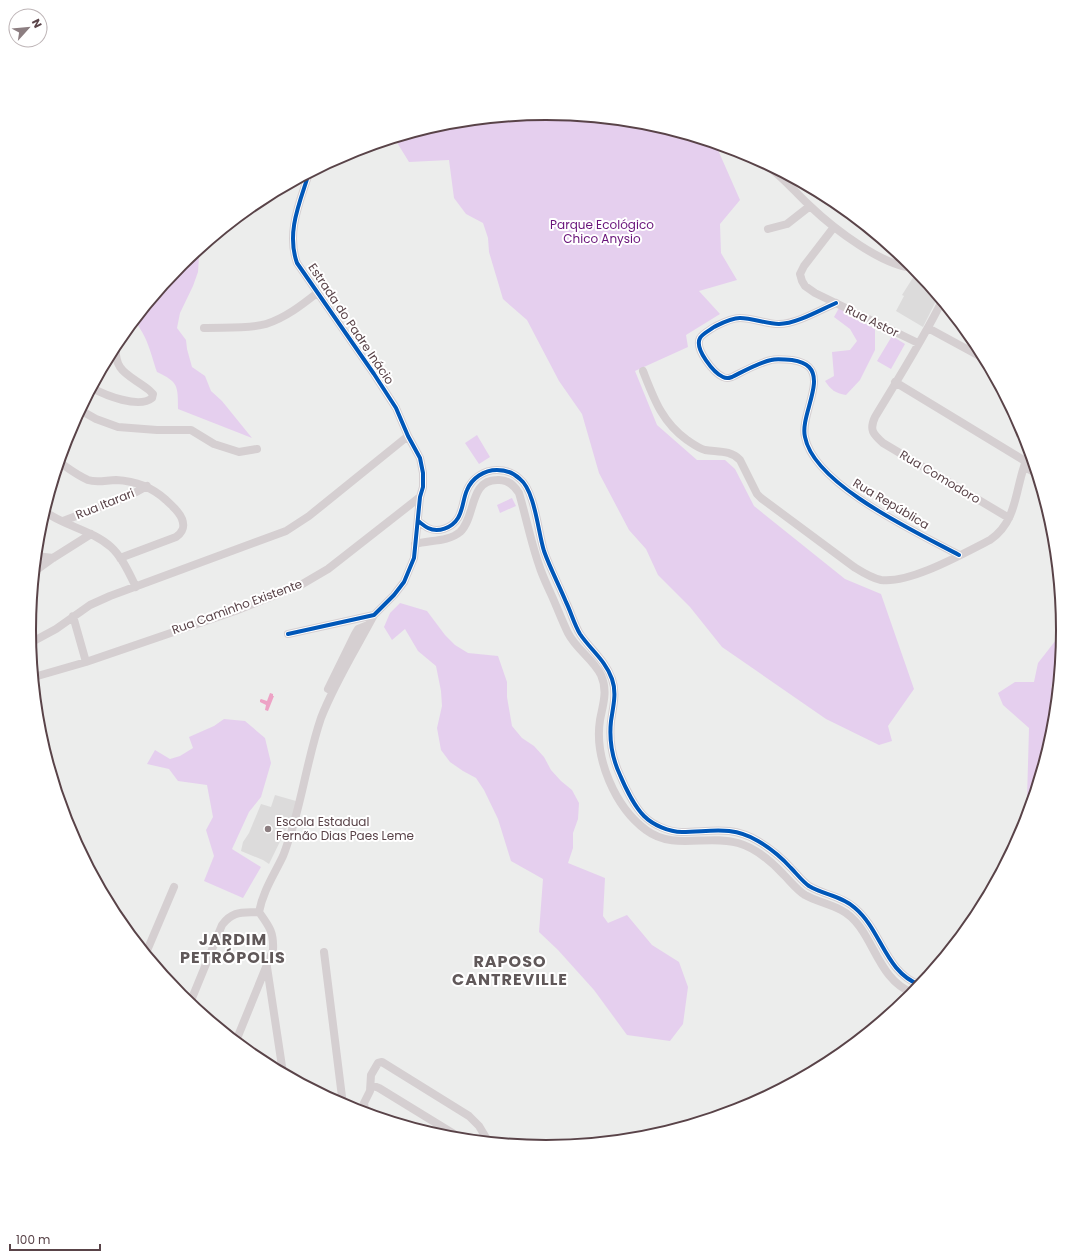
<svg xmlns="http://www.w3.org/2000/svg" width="1092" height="1260" font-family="Poppins,sans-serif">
<rect width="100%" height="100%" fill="#ecedec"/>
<path fill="#dcdbdb" d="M914,276L922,277L938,297L923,327L896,311L904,296L902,295Z
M275,795L296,801L293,815L269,864L263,860L241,851L243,842L249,833L261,804L271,807Z"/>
<path fill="#e5cfee" d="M546,113L647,123L702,140L718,150L740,200L720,224L721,253L737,280L699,291L720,314L686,335L688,347L635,371L657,425L697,460H725L735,469L754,506L845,579L881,594L914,689L888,726L892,741L879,745L826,719L722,647L690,607L658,575L646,549L629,530L599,473L582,414L559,381L527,320L503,299L489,252L488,238L483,223L466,214L454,198L449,160L409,162L396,141L342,156L348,152L445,123Z
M195,253L199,257L198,272L193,286L180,313L177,328L186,340L187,349L192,367L205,376L211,391L222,401L252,438L178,409C178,385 178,382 157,372C150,351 148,338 134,320L181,264Z
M839,308L875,329V350L860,380L846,395C835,393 831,390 825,381L834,376L832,352L850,350L857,341L850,329L834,317Z
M892,336L905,344L891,369L877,361Z
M477,435L490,457L479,464L465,443Z
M512,498L516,506L500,513L497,505Z
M400,603L427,611L445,635L455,645L468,653L498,656L507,682V697L512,726L522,738L534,746L544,757L551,770L561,781L572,790L579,803L578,819L573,833V848L568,863L605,878L603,916L608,923L627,915L652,945L679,962L688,987L683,1024L670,1041L627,1035L594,990L558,950L539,932L543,879L511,861L498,819L484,790L476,778L463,771L450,762L441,750L437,728L442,706L441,691L436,666L418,651L405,629L392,640L384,627L390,613Z
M1056,640L1062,642L1059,670L1051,687L1057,695L1053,731L1022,831L1020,829L1027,799L1029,728L1003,705L998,693L1015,682H1034L1038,663Z
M224,719L245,721L265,738L271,763L261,797L249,812L232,849L261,867L243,898L204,881L214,856L206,830L213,817L207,785L178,781L169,769L147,764L155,750L170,759L180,756L193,748L189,737L214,726Z"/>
<path fill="#eda2c5" d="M270,693L273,694V696H274L268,711L265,710L266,705L260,702V700L261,699L267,701Z"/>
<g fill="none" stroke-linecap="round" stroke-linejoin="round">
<path stroke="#d5cfd1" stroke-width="8" d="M765,164C782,176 795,192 810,206C833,228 883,267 915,268
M834,227L804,266L800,274L802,281L805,286L815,293L918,343
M768,229L787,224L810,206
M942,301C922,341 898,379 875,417C869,430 873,434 883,443L1009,518
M836,303C820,310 796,324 779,324C766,324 753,318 740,318C731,318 722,323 714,327C710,330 702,334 700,338C694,349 714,373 723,377C727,379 729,378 732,377C744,371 758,363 771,360C778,358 785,360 792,360C798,361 805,363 809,367C824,382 800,417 805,437C814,485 918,533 959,555
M204,328C222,327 249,329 266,324C285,318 302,305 317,293
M928,328L985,359
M643,371C654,399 662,422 687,440C693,444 698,448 705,450C717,452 731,450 740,460L757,494L761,498L854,567C862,572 871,578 881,580C910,584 964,553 990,540C1021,519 1014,481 1030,452
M895,382L1025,461
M92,388C105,395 139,409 152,398L153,394L149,390C129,374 113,373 116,343
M80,410L96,419L118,427L157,430H191L214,444L239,452L257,449
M59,462C69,469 78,476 88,480C97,483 107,480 116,480C136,481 152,487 166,500C172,506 179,511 182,519C185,527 183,532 176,537L120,558
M1024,467L1036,473
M44,511C64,526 92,530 111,547C122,557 129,573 136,587
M63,521L129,496L147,486
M418,521C421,523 424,526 428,528C438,533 452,528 458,518C463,510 463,499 467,490C472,478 484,470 497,470C506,470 514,473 520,479C535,491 538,532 544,551C550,568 559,585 566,602C571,612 574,624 580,634C590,649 606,661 612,679C617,693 613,707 611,721C609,740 612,758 620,775C625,787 635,807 644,816C653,825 669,832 682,832C710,832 731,825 758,841C770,848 781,857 791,868C797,874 802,881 809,886C824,895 842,896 855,908C882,931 885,972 920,985
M415,544C430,540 448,542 460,532C476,517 469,480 497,480C507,479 514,485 519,493C526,517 531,542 539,565C542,575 547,585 551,594C557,607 562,621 568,633C576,649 593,659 601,675C608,691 603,704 600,720C594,758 615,807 646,830C674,851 707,834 738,843C756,848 772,862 784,875C791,882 797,890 805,895C816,901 829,904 841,910C874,927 874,978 913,993
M36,556L53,558
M35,571L53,558L91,534
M73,616L86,662
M288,634L374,615L394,595L404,582L414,558L420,497L423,487V473L420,458L408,436L396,408L374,374L297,263C286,232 300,202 309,173
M30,643L56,629L90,605L110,596L286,531L309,516L408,436
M34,677L86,662L235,611L299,586L328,569L420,497
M328,689L355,634L358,629L368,625
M324,952L343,1105
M146,953L174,887
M267,967L283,1073
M190,1003L222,925C233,910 243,913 259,912
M236,1041L273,950C274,932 269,926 259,912C263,891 274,875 283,856C286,849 288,841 291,833C303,795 308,756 321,718C335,682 356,649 374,615
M371,1085L379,1088L454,1134L458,1138
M365,1109L379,1117
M364,1112L365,1109L364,1103L370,1091L371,1075L378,1063L382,1062L469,1116L479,1126L488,1141"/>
<defs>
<path id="cycleway" d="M836,303C820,310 796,324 779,324C766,324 753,318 740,318C731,318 722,323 714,327C710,330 702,334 700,338C694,349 714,373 723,377C727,379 729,378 732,377C744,371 758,363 771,360C778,358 785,360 792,360C798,361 805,363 809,367C824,382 800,417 805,437C814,485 918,533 959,555
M418,521C421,523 424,526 428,528C438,533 452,528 458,518C463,510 463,499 467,490C472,478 484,470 497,470C506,470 514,473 520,479C535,491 538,532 544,551C550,568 559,585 566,602C571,612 574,624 580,634C590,649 606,661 612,679C617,693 613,707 611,721C609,740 612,758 620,775C625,787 635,807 644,816C653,825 669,832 682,832C710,832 731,825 758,841C770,848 781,857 791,868C797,874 802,881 809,886C824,895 842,896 855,908C882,931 885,972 920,985
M288,634L374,615L394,595L404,582L414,558L420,497L423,487V473L420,458L408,436L396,408L374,374L297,263C286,232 300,202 309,173"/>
</defs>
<use href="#cycleway" stroke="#fff" stroke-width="6"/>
<use href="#cycleway" stroke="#0057b8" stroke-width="4"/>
</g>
<circle fill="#8c7e81" stroke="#fff" stroke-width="1.5" cx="268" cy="829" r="4"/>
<g text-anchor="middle" stroke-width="4" stroke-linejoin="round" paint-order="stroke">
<g font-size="12" fill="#69147a" stroke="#fff">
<text x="602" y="229">Parque Ecológico<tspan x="602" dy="14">Chico Anysio</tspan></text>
</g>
<g font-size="12" fill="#594348" stroke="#fff">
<text transform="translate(872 321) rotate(26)" y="4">Rua Astor</text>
<text transform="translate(351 324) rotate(56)" y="4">Estrada do Padre Inácio</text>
<text transform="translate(940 477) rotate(31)" y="4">Rua Comodoro</text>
<text transform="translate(105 504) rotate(-22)" y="4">Rua Itarari</text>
<text transform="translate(891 504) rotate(31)" y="4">Rua República</text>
<text transform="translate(237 607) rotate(-20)" y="4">Rua Caminho Existente</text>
</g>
<g font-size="12" fill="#594348" stroke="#fff" text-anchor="start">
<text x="276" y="826">Escola Estadual<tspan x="276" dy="14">Fernão Dias Paes Leme</tspan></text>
</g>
<g font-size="16" font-weight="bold" letter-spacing="1" fill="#605859" stroke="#fff">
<text x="233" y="945">JARDIM<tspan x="233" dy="18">PETRÓPOLIS</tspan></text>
<text x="510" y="967">RAPOSO<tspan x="510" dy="18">CANTREVILLE</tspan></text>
</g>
</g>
<path d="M0 0H1092V1260H0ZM36 630a510 510 0 1 1 1020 0a510 510 0 1 1-1020 0Z" fill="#fff" fill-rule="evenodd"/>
<path fill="none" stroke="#594348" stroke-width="2" d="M36 630a510 510 0 1 1 1020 0a510 510 0 1 1-1020 0Z"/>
<g transform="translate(28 28) rotate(63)"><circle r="19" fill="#ffffff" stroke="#bdb4b6"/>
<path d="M0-3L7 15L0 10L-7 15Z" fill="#8c7e81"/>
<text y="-6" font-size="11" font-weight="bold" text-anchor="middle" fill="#594348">N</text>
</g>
<path d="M10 1244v6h90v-6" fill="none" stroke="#594348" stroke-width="2"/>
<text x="16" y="1244" font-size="12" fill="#594348" stroke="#ffffff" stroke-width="3" paint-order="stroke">100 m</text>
</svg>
